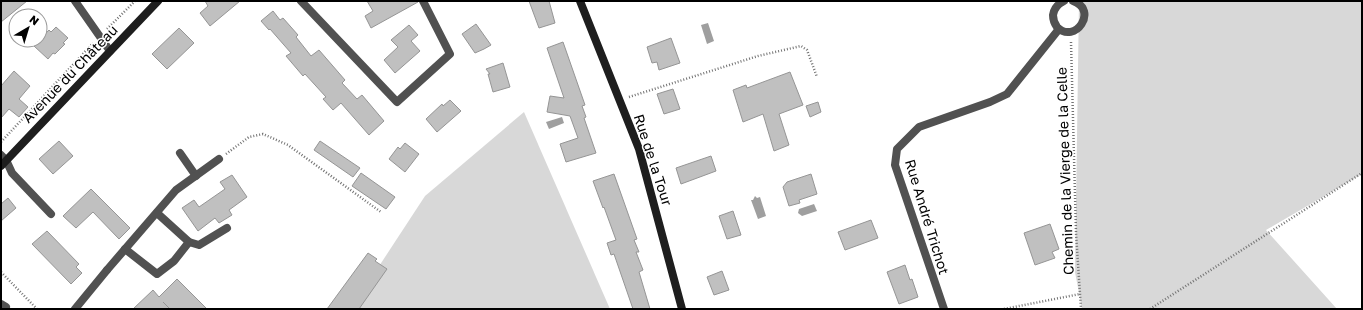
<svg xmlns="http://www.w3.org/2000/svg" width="1363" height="310" font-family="'Golos Text',sans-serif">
<rect width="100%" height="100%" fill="#fff"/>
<g fill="#d8d8d8">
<path d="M1079,1H1362V174L1266,230L1337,309H1082L1075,272Z"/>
<path d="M524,112L610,309H351L425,196Z"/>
</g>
<g fill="#9f9f9f">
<path d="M708,23L714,41L707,44L701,25Z"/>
<path d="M562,117L564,123L549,129L546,122Z"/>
<path d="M755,196L757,198L760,197L766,216L758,219L751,200H753Z"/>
<path d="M814,204L817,211L802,216L798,213L799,209Z"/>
</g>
<g fill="#c0c0c0" stroke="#959595">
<path d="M1,1H27L1,22Z"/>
<path d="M205,1H240L210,26L200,13L208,6Z"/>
<path d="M367,1H418V2L371,28L365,16L373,11Z"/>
<path d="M529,1H549L555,23L539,28Z"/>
<path d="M273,11L280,20L283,18L298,35L296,37L311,56L319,50L345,80L342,83L357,99L362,95L384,121L369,135L341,103L333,110L323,99L326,97L305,74L303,76L286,56L291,53L270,29L269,30L261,21Z"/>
<path d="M476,24L491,45L484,49L475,53L462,34Z"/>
<path d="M409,25L418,35L411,41L420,51L395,73L384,60L398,47L391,40Z"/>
<path d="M56,27L68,38L63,43L65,44L55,54L53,53L48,59L34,46L49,30L51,32Z"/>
<path d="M179,28L194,43L167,69L152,54Z"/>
<path d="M671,38L680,63L659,70L657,62L652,63L647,47Z"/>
<path d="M563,42L585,105L582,106L586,117L584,118L596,153L566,162L560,144L578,138L570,116L547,112L550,96L564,98L547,48Z"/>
<path d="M503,63L510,87L493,92L488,74H490L486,69Z"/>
<path d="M14,71L30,86L19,99L28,107L19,117L9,109L1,118V86Z"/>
<path d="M790,72L803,105L779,114L789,145L774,151L763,114L743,122L733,90L746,85L747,88Z"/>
<path d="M673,89L680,109L664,114L657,94Z"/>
<path d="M450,100L461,111L437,132L426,119L442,104L443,106Z"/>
<path d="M818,102L821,112L810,117L806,106Z"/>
<path d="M59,141L73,156L53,174L39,159Z"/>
<path d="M320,141L360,168L353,177L314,150Z"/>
<path d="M405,143L419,154L405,172L389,159L398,147L400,149Z"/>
<path d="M711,156L716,171L681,184L676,168Z"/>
<path d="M361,173L395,197L386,209L352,186Z"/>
<path d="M614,174L637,239L634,240L639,252H636L643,270L639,272L650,309H633L614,254L611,255L607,243L616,240L604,207L603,208L593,181Z"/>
<path d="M811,174L817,194L799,200L800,203L789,206L783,187L787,182Z"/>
<path d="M232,175L247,197L229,210L232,215L219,223L215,218L198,231L182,208L194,200L199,207L225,189L220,182Z"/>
<path d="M91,189L130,228L119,239L93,212L76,228L63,216Z"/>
<path d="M8,198L16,208L1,221V204Z"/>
<path d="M733,211L741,235L727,239L719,216Z"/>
<path d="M871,220L878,238L845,250L838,232Z"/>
<path d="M1050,224L1059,249L1052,252L1055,258L1035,265L1024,233Z"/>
<path d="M47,231L79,264L76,267L82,273L71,284L32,244Z"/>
<path d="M368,253L377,259L375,261L387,269L359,309H327Z"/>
<path d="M905,265L910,280L912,279L918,297L899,304L887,272Z"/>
<path d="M722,271L729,290L714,295L707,277Z"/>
<path d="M177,279L207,309H170L163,302L170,309H133L153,290L159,297Z"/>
</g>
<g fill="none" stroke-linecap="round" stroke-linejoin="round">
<g stroke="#737373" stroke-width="2.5" stroke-dasharray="1 2" stroke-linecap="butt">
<path d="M107,29L135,1"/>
<path d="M1071,42L1076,233L1081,309"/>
<path d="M629,97L758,56L801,46L807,50L817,77"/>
<path d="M1,142L93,43"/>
<path d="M226,154L249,137L263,134L288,145L381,212"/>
<path d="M1,272L37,309"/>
<path d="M1004,309L1080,294"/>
<path d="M1150,309L1362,173"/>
</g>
<g stroke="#515151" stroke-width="8">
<path d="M180,153L196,176"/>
<path d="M6,160L12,173L51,214"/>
<path d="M157,213L189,242L199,245L227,228"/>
<path d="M125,249L157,274L174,261L189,242"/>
<path d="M107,270L176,190L219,159"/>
<path d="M1,304L6,307"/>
</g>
<g stroke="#515151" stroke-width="8">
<path d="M75,1L110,51"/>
<path d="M301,1L397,102L450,54L423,1"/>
<path d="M1064,1C1058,4 1054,8 1053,15C1053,19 1054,23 1057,27C1075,45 1099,10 1073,1"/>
<path d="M1,155L6,160"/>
<path d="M75,309L107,270"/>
<path d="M944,309L895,165L897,149L919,127L990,102L1007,94L1059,29"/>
</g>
<g stroke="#1e1e1e" stroke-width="8">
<path d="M580,1L639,149L682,309"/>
<path d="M1,166L158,1"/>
</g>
</g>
<g text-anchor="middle" stroke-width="3" stroke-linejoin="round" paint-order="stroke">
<g font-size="14" fill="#000" stroke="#fff">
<text transform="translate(70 74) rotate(-46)" y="5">Avenue du Château</text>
<text transform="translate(653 160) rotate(72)" y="5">Rue de la Tour</text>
<text transform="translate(1065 171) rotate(-92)" y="5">Chemin de la Vierge de la Celle</text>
<text transform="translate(927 217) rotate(73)" y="5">Rue André Trichot</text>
</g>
</g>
<rect width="1363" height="310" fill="none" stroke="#000000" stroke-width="4"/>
<g transform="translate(28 28) rotate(38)"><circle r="19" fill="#ffffff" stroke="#999999"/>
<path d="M0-3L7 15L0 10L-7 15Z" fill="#000000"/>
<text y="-6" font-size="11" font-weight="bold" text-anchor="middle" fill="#000000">N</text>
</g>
</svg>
